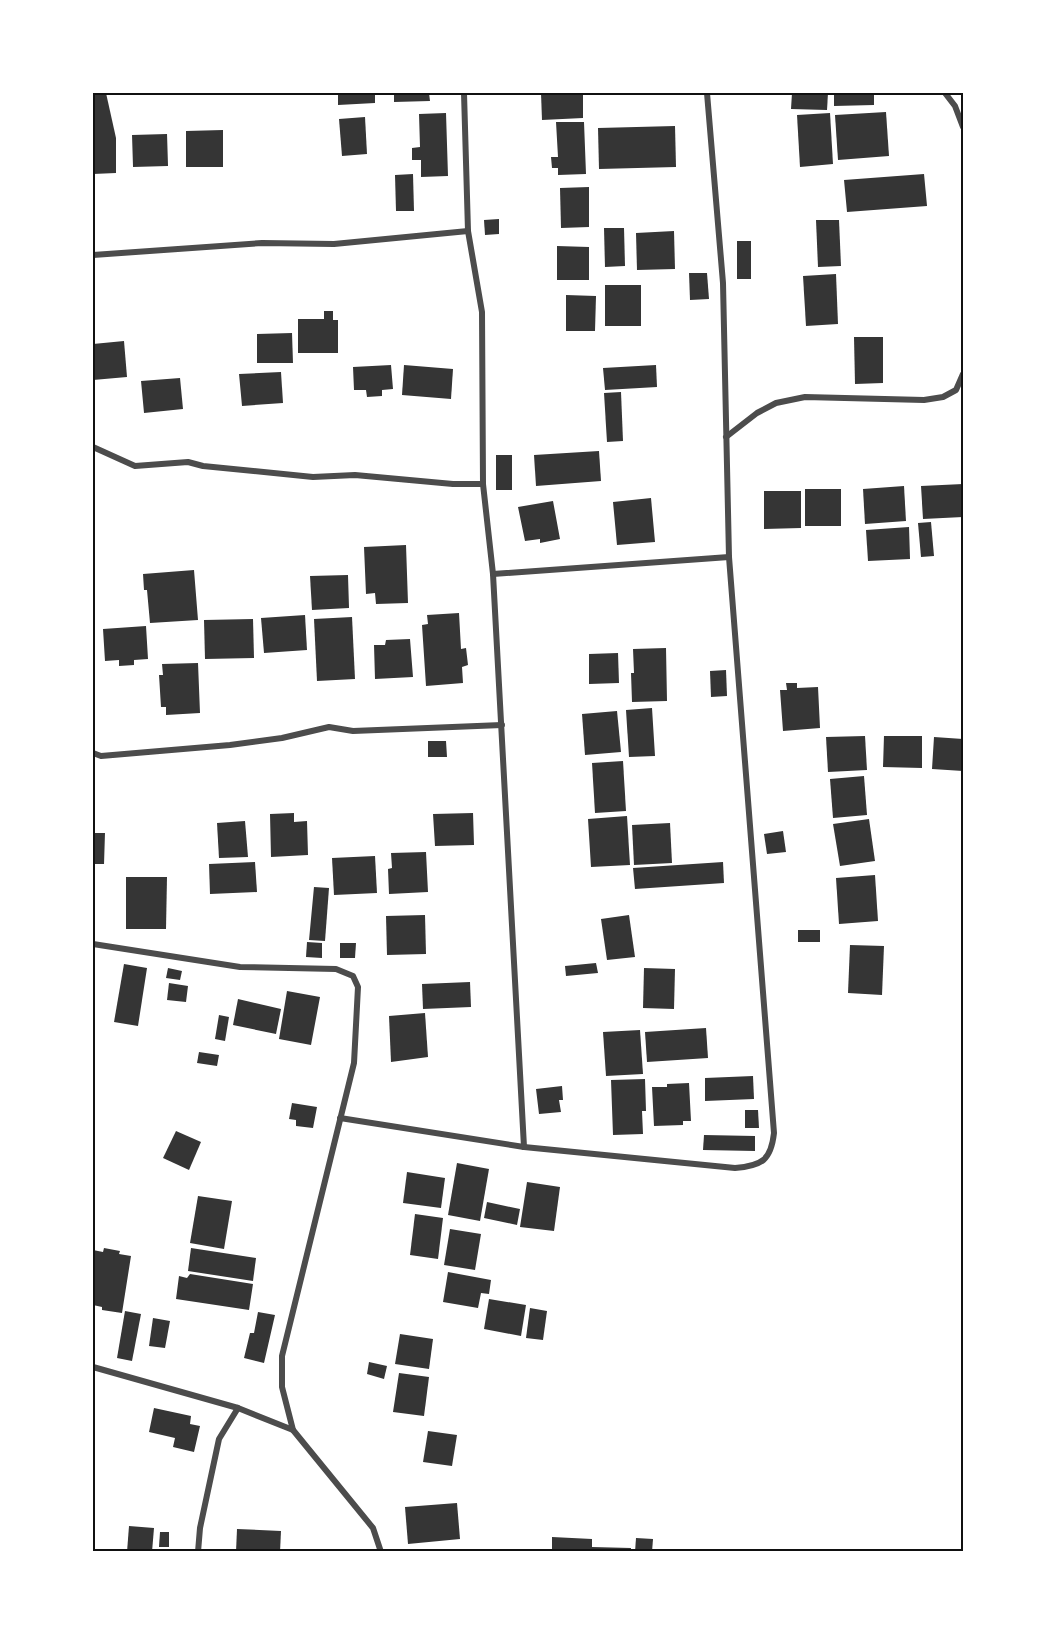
<svg xmlns="http://www.w3.org/2000/svg" width="1056" height="1645" font-family="'Golos Text',sans-serif">
<rect width="100%" height="100%" fill="#fff"/>
<g fill="#353535">
<path d="M93,93H106L116,138V173L93,174Z"/>
<path d="M338,93H375V103L338,105Z"/>
<path d="M394,93H429L430,101L394,102Z"/>
<path d="M541,93H583V118L542,120Z"/>
<path d="M792,93H828L827,110L791,109Z"/>
<path d="M834,93H874V105L834,106Z"/>
<path d="M886,112L889,156L838,160L835,115Z"/>
<path d="M446,113L448,176L421,177V160H412V148L420,147L419,114Z"/>
<path d="M830,113L833,164L800,167L797,115Z"/>
<path d="M365,117L367,154L342,156L339,119Z"/>
<path d="M556,122H584L586,174L558,175V168H552L551,157H558Z"/>
<path d="M675,126L676,167L599,169L598,128Z"/>
<path d="M223,130V167H186V131Z"/>
<path d="M167,134L168,166L133,167L132,135Z"/>
<path d="M413,174L414,211H396L395,175Z"/>
<path d="M924,174L927,206L847,212L844,180Z"/>
<path d="M589,187V227L561,228L560,188Z"/>
<path d="M499,219V234L485,235L484,220Z"/>
<path d="M816,220H839L841,266L818,267Z"/>
<path d="M604,228H624L625,266L605,267Z"/>
<path d="M674,231L675,269L637,270L636,233Z"/>
<rect x="737" y="241" width="14" height="38"/>
<path d="M557,246L589,247V280H557Z"/>
<path d="M689,273H707L709,299L690,300Z"/>
<path d="M836,274L838,324L806,326L803,276Z"/>
<rect x="605" y="285" width="36" height="41"/>
<path d="M566,295L596,296L595,331H566Z"/>
<path d="M324,311H333V320H338V353H298V319H324Z"/>
<path d="M292,333L293,363H257V334Z"/>
<path d="M854,337H883V383L855,384Z"/>
<path d="M124,341L127,377L93,380V344Z"/>
<path d="M391,365L393,389L382,390V396L367,397L366,390H354L353,367Z"/>
<path d="M404,365L453,369L451,399L402,395Z"/>
<path d="M656,365L657,387L605,390L603,368Z"/>
<path d="M281,372L283,403L242,406L239,374Z"/>
<path d="M180,378L183,409L144,413L141,381Z"/>
<path d="M621,392L623,441L607,442L604,393Z"/>
<path d="M599,451L601,481L536,486L534,455Z"/>
<rect x="496" y="455" width="16" height="35"/>
<path d="M963,484V517L923,519L921,486Z"/>
<path d="M904,486L906,521L865,524L863,489Z"/>
<rect x="805" y="489" width="36" height="37"/>
<path d="M764,491H801V528L764,529Z"/>
<path d="M651,498L655,542L617,545L613,502Z"/>
<path d="M553,501L560,539L540,543V539L525,541L518,507Z"/>
<path d="M931,522L934,556L921,557L918,523Z"/>
<path d="M909,527L910,559L868,561L866,530Z"/>
<path d="M406,545L408,603L376,604L375,593L366,594L364,547Z"/>
<path d="M194,570L198,620L150,623L147,590H144L143,574Z"/>
<path d="M348,575L349,608L312,610L310,576Z"/>
<path d="M459,613L461,649L466,648L468,665L462,667L463,683L426,686L422,625L428,624L427,615Z"/>
<path d="M305,615L307,650L264,653L261,618Z"/>
<path d="M352,617L355,679L317,681L314,619Z"/>
<path d="M253,619L254,658L205,659L204,620Z"/>
<path d="M146,626L148,659L134,660V665L119,666V660L105,661L103,629Z"/>
<path d="M410,639L413,677L375,679L374,645H385L386,640Z"/>
<path d="M666,648L667,701L632,702L631,673H634L633,649Z"/>
<path d="M618,653L619,683L589,684V654Z"/>
<path d="M198,663L200,713L166,715V707H161L159,675H163L162,664Z"/>
<path d="M726,670L727,696L711,697L710,671Z"/>
<path d="M786,683H797V688L818,687L820,728L783,731L780,690H787Z"/>
<path d="M652,708L655,756L629,757L626,710Z"/>
<path d="M617,711L621,752L585,755L582,714Z"/>
<path d="M865,736L867,770L828,772L826,737Z"/>
<path d="M884,736H922V768L883,767Z"/>
<path d="M934,737L963,739V771L932,769Z"/>
<path d="M428,741H446L447,757H428Z"/>
<path d="M623,761L626,811L595,813L592,763Z"/>
<path d="M864,776L867,815L833,818L830,779Z"/>
<path d="M294,813V822L307,821L308,855L271,857L270,814Z"/>
<path d="M473,813L474,845L435,846L433,814Z"/>
<path d="M627,816L630,865L591,867L588,819Z"/>
<path d="M869,819L875,861L840,866L833,824Z"/>
<path d="M245,821L248,857L219,858L217,823Z"/>
<path d="M670,823L672,863L634,865L632,825Z"/>
<path d="M783,831L786,852L767,854L764,834Z"/>
<path d="M93,833H105L104,864H93Z"/>
<path d="M426,852L428,892L389,894L388,869L392,868L391,853Z"/>
<path d="M375,856L377,893L334,895L332,858Z"/>
<path d="M255,862L257,892L210,894L209,864Z"/>
<path d="M723,862L724,883L635,889L633,868Z"/>
<path d="M875,875L878,921L839,924L836,878Z"/>
<path d="M126,877H167L166,929H126Z"/>
<path d="M314,887L329,888L325,941L309,940Z"/>
<path d="M425,915L426,954L387,955L386,916Z"/>
<path d="M629,915L635,957L607,960L601,919Z"/>
<rect x="798" y="930" width="22" height="12"/>
<path d="M307,942L322,943V958L306,957Z"/>
<path d="M340,943H356L355,958H340Z"/>
<path d="M850,945L884,946L882,995L848,993Z"/>
<path d="M596,963L598,973L566,976L565,966Z"/>
<path d="M124,964L147,968L138,1026L114,1022Z"/>
<path d="M168,968L182,971L180,980L166,978Z"/>
<path d="M644,968L675,969L674,1009L643,1008Z"/>
<path d="M470,982L471,1007L423,1009L422,984Z"/>
<path d="M169,983L188,986L186,1002L167,1000Z"/>
<path d="M287,991L320,997L311,1045L279,1039Z"/>
<path d="M238,999L281,1009L276,1034L233,1025Z"/>
<path d="M425,1013L428,1057L391,1062L389,1016Z"/>
<path d="M219,1015L229,1017L225,1041L215,1039Z"/>
<path d="M706,1028L708,1058L647,1062L645,1032Z"/>
<path d="M640,1030L643,1074L606,1076L603,1032Z"/>
<path d="M199,1052L219,1055L217,1066L197,1063Z"/>
<path d="M753,1076L754,1099L705,1101V1078Z"/>
<path d="M645,1079L646,1111H642L643,1134L613,1135L611,1080Z"/>
<path d="M689,1083L691,1121H683V1125L654,1126L652,1087H667V1084Z"/>
<path d="M562,1086L563,1100H559L561,1112L539,1114L536,1089Z"/>
<path d="M292,1103L317,1107L313,1128L296,1126V1120L289,1119Z"/>
<path d="M745,1110H758L759,1128H745Z"/>
<path d="M176,1131L201,1142L189,1170L163,1158Z"/>
<path d="M704,1135L755,1136V1151L703,1150Z"/>
<path d="M457,1163L489,1169L480,1221L448,1215Z"/>
<path d="M407,1172L445,1178L441,1208L403,1203Z"/>
<path d="M527,1182L560,1187L554,1231L520,1227Z"/>
<path d="M198,1196L232,1201L224,1249L190,1243Z"/>
<path d="M487,1202L520,1209L517,1225L484,1218Z"/>
<path d="M415,1214L443,1218L438,1259L410,1255Z"/>
<path d="M450,1229L481,1234L475,1270L444,1265Z"/>
<path d="M104,1248L120,1251L119,1254L131,1256L122,1313L102,1310V1307L93,1305V1250L103,1252Z"/>
<path d="M191,1248L256,1258L253,1281L188,1271Z"/>
<path d="M448,1272L491,1280L489,1294L481,1293L478,1308L443,1302Z"/>
<path d="M190,1274L253,1284L249,1310L176,1299L179,1276L187,1278Z"/>
<path d="M489,1299L526,1305L521,1336L484,1329Z"/>
<path d="M530,1308L547,1311L543,1340L526,1338Z"/>
<path d="M125,1311L141,1314L132,1361L117,1358Z"/>
<path d="M258,1312L275,1315L264,1363L244,1358L250,1333H254Z"/>
<path d="M153,1318L170,1321L165,1348L149,1346Z"/>
<path d="M400,1334L433,1339L429,1369L395,1364Z"/>
<path d="M369,1362L387,1366L384,1379L367,1374Z"/>
<path d="M399,1373L429,1377L424,1416L393,1412Z"/>
<path d="M154,1408L191,1416L190,1424L200,1426L194,1452L173,1447L175,1438L149,1432Z"/>
<path d="M428,1431L457,1435L452,1466L423,1462Z"/>
<path d="M457,1503L460,1539L408,1544L405,1507Z"/>
<path d="M129,1526L154,1528L152,1552H127Z"/>
<path d="M237,1529L281,1531L280,1552H236Z"/>
<path d="M160,1532H169V1547H159Z"/>
<path d="M552,1537L592,1539V1547L631,1548V1552H552Z"/>
<path d="M636,1538L653,1539L652,1552H635Z"/>
</g>
<g fill="none" stroke-linecap="round" stroke-linejoin="round">
<g stroke="#4c4c4c" stroke-width="6">
<path d="M464,93L468,231L482,312L483,484L493,574L524,1147"/>
<path d="M945,93L955,106L963,127"/>
<path d="M93,255L262,243L334,244L468,231"/>
<path d="M726,437L757,413L776,403L805,397L924,400L943,397L956,390L963,374"/>
<path d="M93,447L135,466L188,462L203,466L313,477L355,475L453,484H483"/>
<path d="M493,574L729,557"/>
<path d="M93,753L101,756L230,745L282,738L329,727L353,731L502,725"/>
<path d="M93,944L240,967L336,969L353,976L358,987L354,1063L282,1356V1387L293,1430L373,1528L381,1552"/>
<path d="M340,1118L524,1147L735,1168C762,1166 771,1160 774,1133L729,557L723,283L707,93"/>
<path d="M93,1367L238,1408L293,1430"/>
<path d="M198,1552L200,1528L219,1439L238,1408"/>
</g>
</g>
<rect width="1056" height="1645" fill="none" stroke="#ffffff" stroke-width="189"/>
<rect x="94" y="94" width="868" height="1456" fill="none" stroke="#111" stroke-width="2"/>
</svg>
